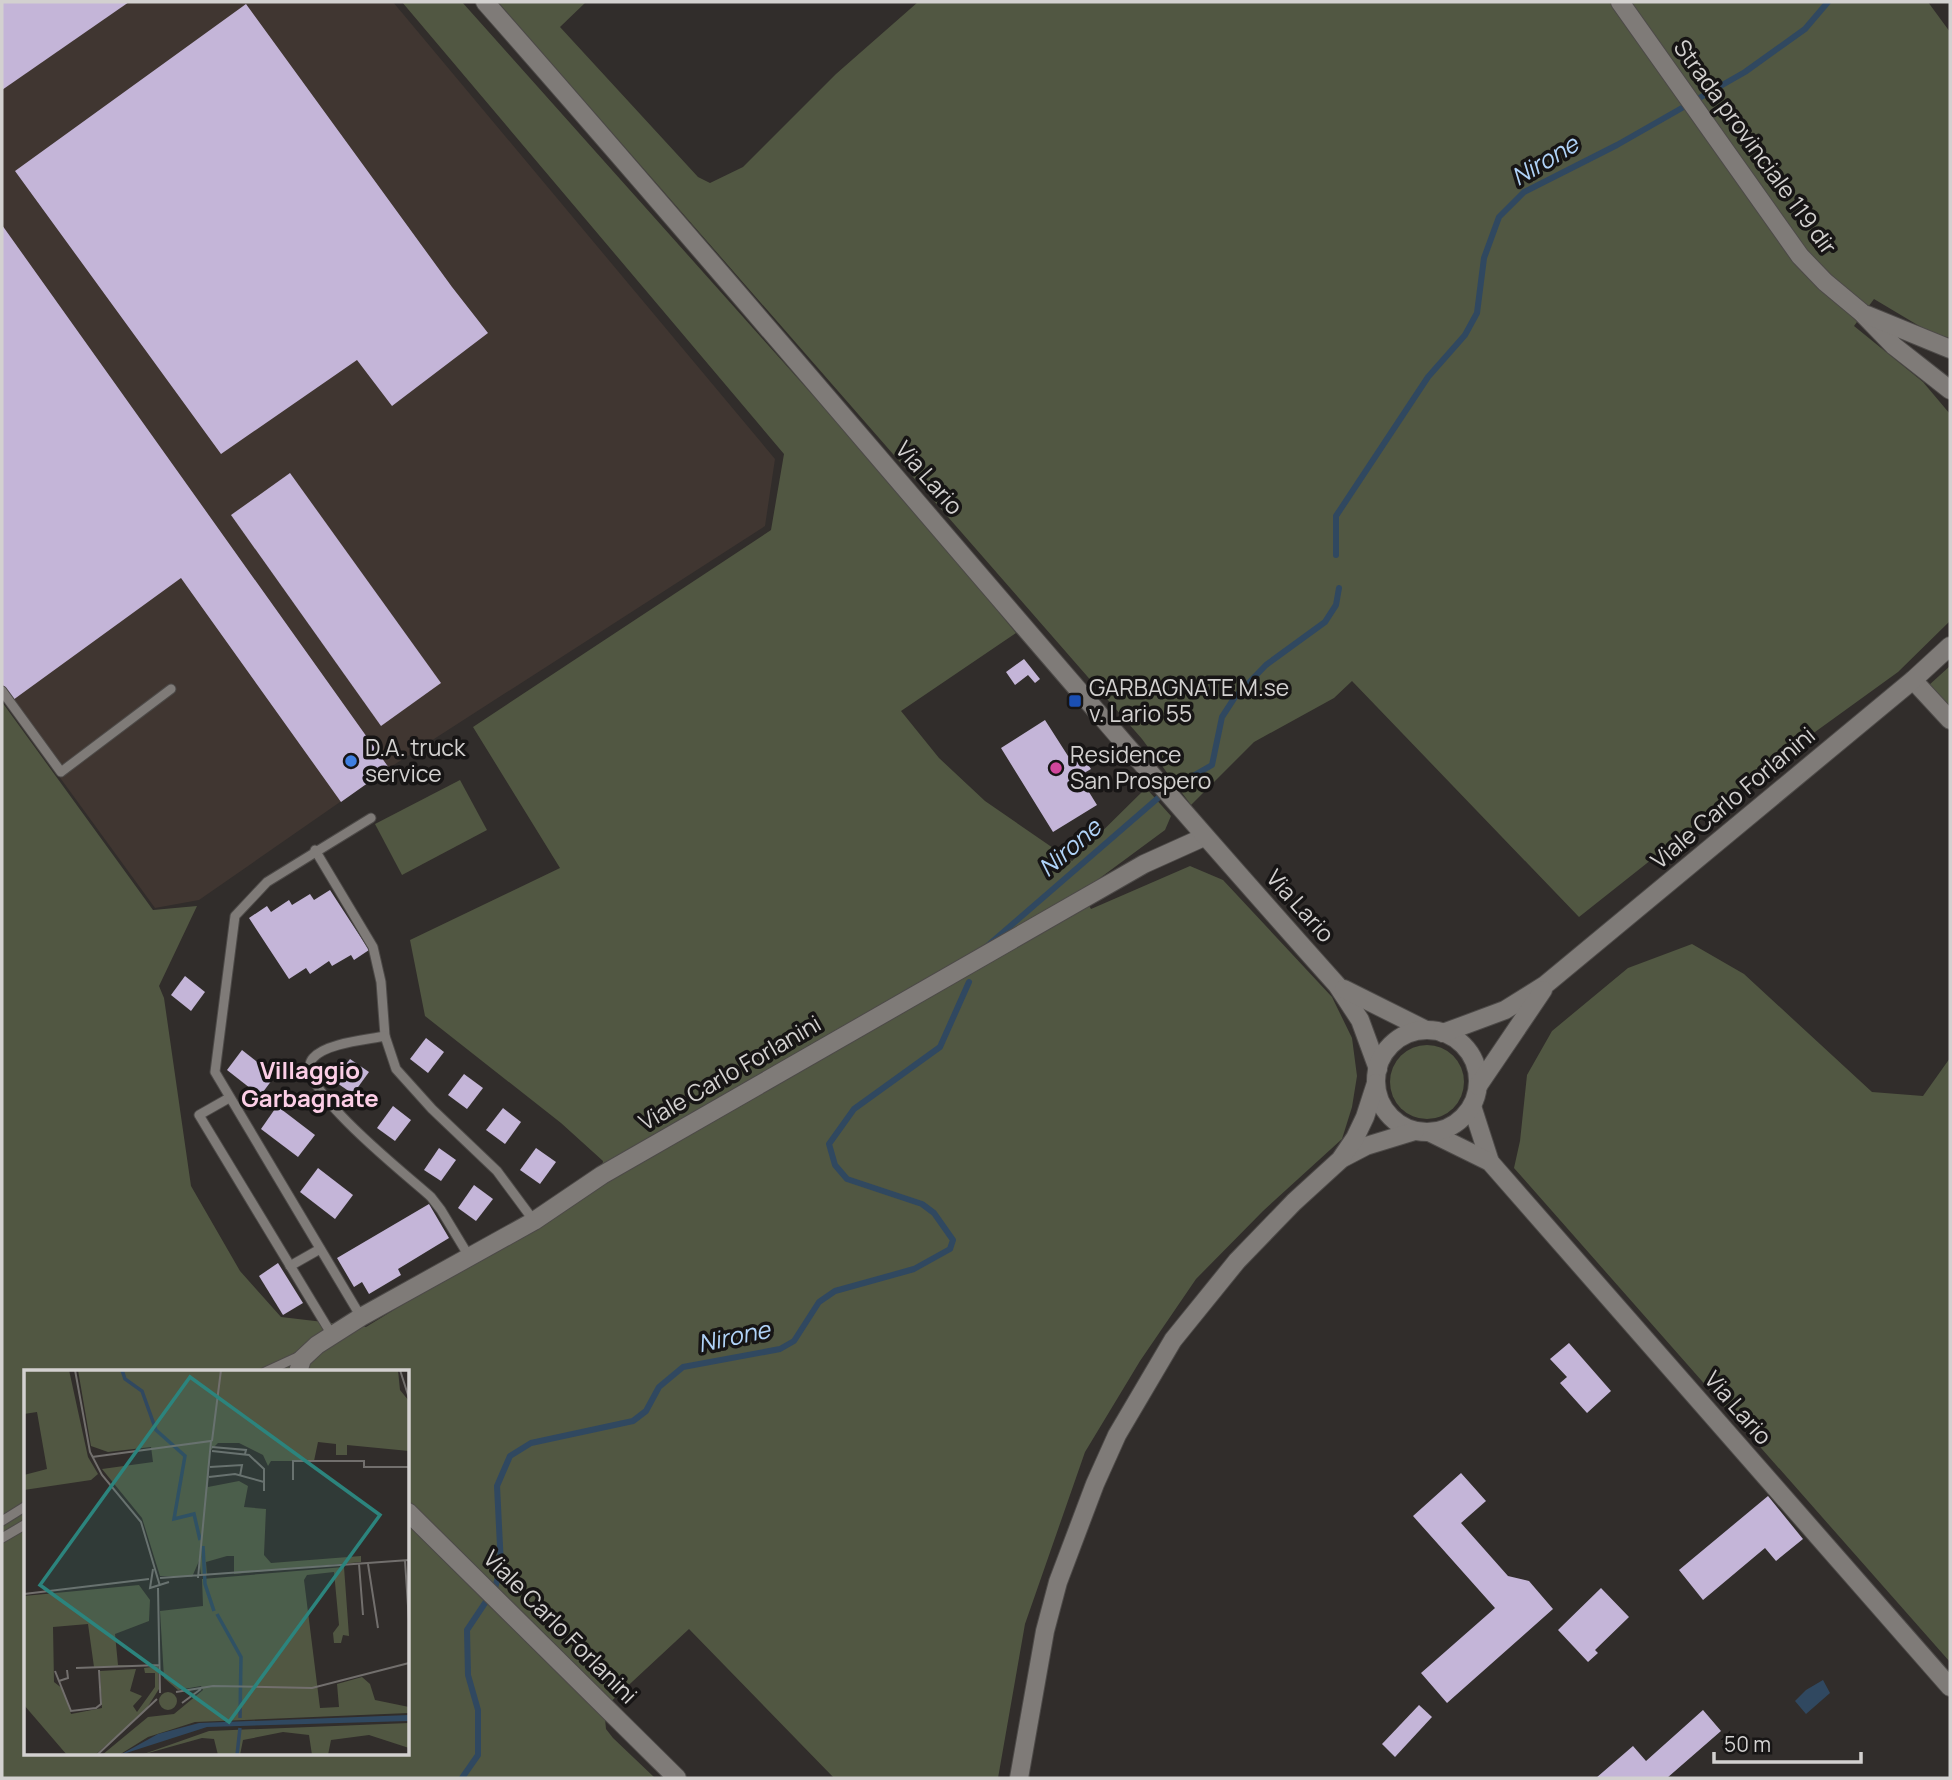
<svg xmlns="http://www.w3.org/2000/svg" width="1952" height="1780" font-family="Manrope,sans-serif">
<rect width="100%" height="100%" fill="#312d2b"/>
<path fill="#403631" d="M2,2H393L775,459L765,526L389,768L199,900L155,908L2,698Z"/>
<g fill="#515742" fill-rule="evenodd">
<path d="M402,2H462L902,495L1016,633L901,711L939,758L985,801L1072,861L1146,788L1171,816L1165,830L1081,892L1091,909L1190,866L1223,880L1332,997L1352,1038L1357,1076L1352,1107L1342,1139L1263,1211L1196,1279L1140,1361L1085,1452L1025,1624L998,1778H834L689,1629L604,1708L606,1729L613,1738L655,1778H2V702L153,910L197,906L159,986L164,998L191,1186L240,1271L281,1317L366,1327L599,1184L603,1161L561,1123L425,1016L410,940L560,868L473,727L771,530L784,454ZM26,1372H408V1754H26Z"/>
<path d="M498,2H586L560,27L698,177L710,183L743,167L836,74L918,2H1928L1950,32V338L1931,333L1874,299L1854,326L1923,382L1950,414V621L1898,672L1786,753L1579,917L1352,681L1334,698L1254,742L1191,805L1142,739Z"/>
<path d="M1950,666V709L1928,686Z"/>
<path d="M460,780L487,830L402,875L375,824Z"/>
<path d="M1692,944L1744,974L1872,1092L1923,1096L1950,1058V1662L1514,1168L1520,1141L1527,1075L1552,1031L1628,968Z"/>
<circle cx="1427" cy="1082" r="37"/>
</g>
<path fill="#304860" d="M1823,1680L1830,1693L1806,1714L1795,1701L1806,1690Z"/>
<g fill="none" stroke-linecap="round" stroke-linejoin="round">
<g stroke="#304860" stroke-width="6">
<path d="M1336,555V516L1428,377L1465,335L1477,313L1484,258L1499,217L1524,192L1617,145L1745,72L1805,29L1828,2"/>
<path d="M985,948L1165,792L1212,765L1222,717L1235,697L1266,665L1325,622L1336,605L1339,588"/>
<path d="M462,1778L478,1755V1710L468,1675L467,1630L495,1588L501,1566L497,1486L510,1456L531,1443L633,1421L646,1411L659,1387L683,1367L780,1349L794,1341L819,1302L835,1291L914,1269L950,1249L953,1240L934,1213L922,1204L847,1179L835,1165L829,1144L854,1109L940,1047L969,982"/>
</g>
</g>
<g fill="#c4b5d8">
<path d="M2,2H129L2,90Z"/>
<path d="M246,4L452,287L488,333L392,406L357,360L221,454L15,171Z"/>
<path d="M2,225L389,768L341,802L181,578L13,700L2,684Z"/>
<path d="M290,473L441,683L381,726L231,515Z"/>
<path d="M1024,659L1040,679L1035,683L1028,675L1015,685L1006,672Z"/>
<path d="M1045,720L1068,756L1078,750L1091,769L1079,776L1097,805L1053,832L1001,748Z"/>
<path d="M330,890L369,950L354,960L351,955L332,966L329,961L310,974L306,968L289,979L249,918L267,906L271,912L289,900L292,905L310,894L314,900Z"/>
<path d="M185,976L205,992L191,1011L171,995Z"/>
<path d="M426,1038L444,1052L428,1073L410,1059Z"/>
<path d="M242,1050L275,1076L260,1096L227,1070Z"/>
<path d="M350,1059L369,1072L353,1094L334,1081Z"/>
<path d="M464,1074L483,1088L467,1109L448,1095Z"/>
<path d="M277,1106L315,1135L298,1157L261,1129Z"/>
<path d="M393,1106L411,1120L395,1141L377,1128Z"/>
<path d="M503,1108L521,1122L505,1144L486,1130Z"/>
<path d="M439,1148L456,1160L441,1181L424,1170Z"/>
<path d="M536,1148L556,1162L540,1184L520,1170Z"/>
<path d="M318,1168L353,1195L335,1219L300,1192Z"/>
<path d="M474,1185L493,1199L476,1221L458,1208Z"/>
<path d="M429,1204L449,1238L398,1269L401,1275L369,1294L362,1282L354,1287L337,1258Z"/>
<path d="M278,1263L303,1303L283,1315L259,1276Z"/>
<path d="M1569,1343L1611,1391L1587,1413L1560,1383L1567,1377L1550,1359Z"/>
<path d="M1461,1473L1486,1501L1461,1523L1508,1576L1529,1581L1553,1609L1447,1703L1421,1673L1495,1608L1413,1516Z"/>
<path d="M1768,1496L1803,1539L1776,1561L1765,1548L1703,1600L1679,1570Z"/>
<path d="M1601,1588L1629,1617L1595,1650L1598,1653L1588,1662L1558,1630Z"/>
<path d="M1419,1705L1432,1717L1395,1757L1382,1744Z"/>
<path d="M1703,1710L1721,1731L1667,1778H1596L1633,1746L1646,1761Z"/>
</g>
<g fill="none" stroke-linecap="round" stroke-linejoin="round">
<defs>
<g id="lane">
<path d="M2,691L61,772L171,689"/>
<path d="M315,850L373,947L381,982L385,1036L396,1069L432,1109L497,1171L534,1221"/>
<path d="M385,1036C366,1040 326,1043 313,1058C289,1084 412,1179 431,1197L441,1210L470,1258"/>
<path d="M229,1098L199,1115L332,1335"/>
<path d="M290,1266L320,1249"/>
<path d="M361,1317L215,1072L235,916L267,882L371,818"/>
<path d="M265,1372L302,1355"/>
<path d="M2,1521L26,1506"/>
<path d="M2,1538L26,1524"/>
</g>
<g id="street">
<path d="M1913,680L1950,720"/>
<path d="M1472,1106L1490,1162"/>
<path d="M1431,1133L1490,1162L1950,1687"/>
<path d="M298,1372L302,1359L317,1345L361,1317L534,1221L602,1175L1144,864L1204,837"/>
<path d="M408,1512L677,1778"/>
</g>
<g id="secondary">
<path d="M485,2C772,327 1048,662 1337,985L1360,1020L1378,1069"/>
<path d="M1620,2L1800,256L1825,282L1861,312L1894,346L1950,390"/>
<path d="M1867,315L1950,349"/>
<path d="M1344,989L1426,1030"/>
<circle cx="1427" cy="1081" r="51"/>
<path d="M1443,1033L1505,1010L1545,985L1913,680L1950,646"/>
<path d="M1478,1086L1543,990"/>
<path d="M1343,1158L1366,1146L1415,1131"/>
<path d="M1019,1778L1045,1631L1058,1582L1095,1484L1117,1435L1173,1340L1237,1261L1294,1202L1340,1160L1355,1138L1365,1117L1376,1083"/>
</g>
</defs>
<use href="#lane" stroke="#4d4a48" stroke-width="11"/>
<use href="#street" stroke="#4d4a48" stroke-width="20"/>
<use href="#secondary" stroke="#4d4a48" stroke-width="20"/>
<use href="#lane" stroke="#7f7b78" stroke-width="9"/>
<use href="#street" stroke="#7f7b78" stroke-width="18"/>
<use href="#secondary" stroke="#7f7b78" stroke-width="18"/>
</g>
<rect fill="#1a4fb4" stroke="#171515" stroke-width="2.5" x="1068" y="694" width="14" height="14" rx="3.5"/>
<circle fill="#3f7fe0" stroke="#171515" stroke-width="2.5" cx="351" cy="761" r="7"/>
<circle fill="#d1479c" stroke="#171515" stroke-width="2.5" cx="1056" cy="768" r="7"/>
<g text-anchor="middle" stroke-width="7" stroke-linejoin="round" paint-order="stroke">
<g font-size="23" fill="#d3d1d0" stroke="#171515">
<text transform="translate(1755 147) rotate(54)" y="8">Strada provinciale 119 dir</text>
<text transform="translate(929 478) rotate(49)" y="8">Via Lario</text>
<text transform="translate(1733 798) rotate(-40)" y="8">Viale Carlo Forlanini</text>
<text transform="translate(1300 906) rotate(48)" y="8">Via Lario</text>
<text transform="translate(730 1073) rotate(-30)" y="8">Viale Carlo Forlanini</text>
<text transform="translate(1738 1408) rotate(49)" y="8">Via Lario</text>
<text transform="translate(560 1627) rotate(45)" y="8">Viale Carlo Forlanini</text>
</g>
<g font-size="23" fill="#d3d1d0" stroke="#171515" text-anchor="start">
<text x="1089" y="696">GARBAGNATE M.se<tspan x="1089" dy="26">v. Lario 55</tspan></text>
<text x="365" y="756">D.A. truck<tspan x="365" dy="26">service</tspan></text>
<text x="1070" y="763">Residence<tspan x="1070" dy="26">San Prospero</tspan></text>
</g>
<g font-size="24" font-style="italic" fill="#b0d3f8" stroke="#171515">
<text transform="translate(1545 161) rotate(-31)" y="8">Nirone</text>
<text transform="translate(1070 848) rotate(-41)" y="8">Nirone</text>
<text transform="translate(734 1337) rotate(-12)" y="8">Nirone</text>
</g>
<g font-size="24" font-weight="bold" fill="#fccee6" stroke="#171515">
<text x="310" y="1079">Villaggio<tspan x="310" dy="28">Garbagnate</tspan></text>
</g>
</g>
<g transform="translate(24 1370)">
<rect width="385" height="385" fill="#312d2b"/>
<path d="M0,0H45L64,87L74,104L67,110L0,120V105L23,99L13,42L0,44ZM54,0H374L376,20L385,31V81L323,75V85H312V74L294,72L290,91H247L244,96L239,85L215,73H194L186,81L184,117L215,111L224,116L220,137L242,139L240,185L247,193L337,186V192L210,204V186H203L182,192L183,205L177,204L175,191L168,207L136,206L118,148L78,99L129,92L127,77L84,82L67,76ZM320,197L325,266L319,265L317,273H310L309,263L315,255L310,202L283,205L280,210L296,338L315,337L313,314L338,307L346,314L351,330L385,337V343L171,352L124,367L95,385H78L124,347L150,344L179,320L177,316L154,320L140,308L136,241L179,236L178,209ZM115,215L126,230L125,251L91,264L94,295L119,296L70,297L64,254L29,257L30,312L39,319L47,344L78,338L76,301L112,299L106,321L118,326L109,336L113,342L131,317V303H121L120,298L134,296L135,319L121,341L71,385H43L0,335V226ZM135 331a9 9 0 1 1 18 0a9 9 0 1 1-18 0ZM385,353V378L345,365L307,370L304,385H288L285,365L259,362L219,370L216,385H194L190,369L178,368L117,385L185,361Z" fill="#515742"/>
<path d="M385,345V351L183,357L96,385L134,364L175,353Z" fill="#304860"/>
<path fill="none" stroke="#304860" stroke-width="3.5" d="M98,0L101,9L118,21L132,60L161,86L150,149L170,144L176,170M179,176L181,214L190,241M193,244L217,287L216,348M213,385L216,358"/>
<path fill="none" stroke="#726f6d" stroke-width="2" d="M51,0L66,82L78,105L117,152L136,216M376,0L385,28M188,71L197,0M188,77L222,80L221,84M188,81L225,85L240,99V121M68,87L187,71L174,208M186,97L218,95L216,106M185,107L211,104L240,112M269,110V91H340V97H385M381,191L385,251M335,194L339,245M344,194L354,258M129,199L126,218L145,212M136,208L385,190M134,218L136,323M0,224L125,209M52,298L136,295M31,301L35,311L44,308L43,300M35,311L47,341L72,338L77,334L75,300M152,322L189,316L288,318L385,293M158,333L177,319M73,385L133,329"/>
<path fill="#2c847d" fill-opacity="0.15" stroke="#2c847d" stroke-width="3.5" d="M166,7L356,145L205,352L16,215Z"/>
<rect width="385" height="385" fill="none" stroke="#d3d1d0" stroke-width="3.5"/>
</g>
<rect width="1952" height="1780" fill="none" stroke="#d3d1d0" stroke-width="7"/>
<path d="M1714 1752v10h147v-10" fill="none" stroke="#d3d1d0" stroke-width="3.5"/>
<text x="1724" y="1752" font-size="21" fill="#d3d1d0" stroke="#171515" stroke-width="5" paint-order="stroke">50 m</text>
</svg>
